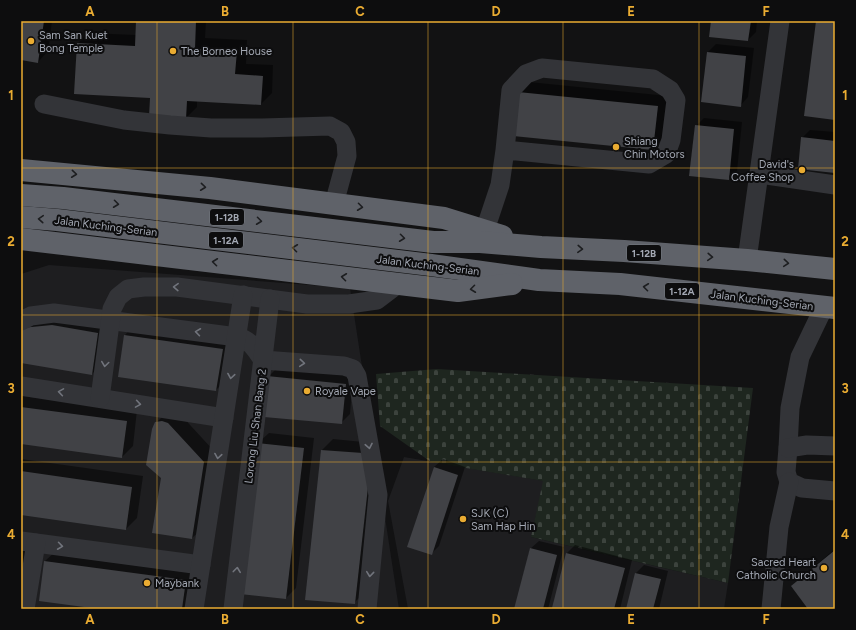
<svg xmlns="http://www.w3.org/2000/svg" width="856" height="630" font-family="Figtree,sans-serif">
<defs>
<pattern id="cemetery-stones" width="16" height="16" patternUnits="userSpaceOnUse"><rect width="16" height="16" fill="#1e261f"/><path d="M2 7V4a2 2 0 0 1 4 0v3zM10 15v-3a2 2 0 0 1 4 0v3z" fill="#3c433d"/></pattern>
</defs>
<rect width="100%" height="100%" fill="#121213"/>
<g fill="#1e1e20">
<path d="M49,265L350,288L399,609H21V274Z"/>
<path d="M404,457L544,481L531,537L728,583L724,609H408L388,501Z"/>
</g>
<path fill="url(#cemetery-stones)" d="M437,369L753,388L728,583L531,537L543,481L431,462L380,426L376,374Z"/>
<g fill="#0007">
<path d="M21,21H52L48,51L38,62L21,59Z"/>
<path d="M137,21H206L205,38L247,40L246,64L273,65L272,93L261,104L197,101V107L186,118L151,97L78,43L88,33L136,35Z"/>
<path d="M712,21H757L756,32L748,40Z"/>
<path d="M716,44L754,48L748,97L740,106L708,52Z"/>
<path d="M529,82L668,96L663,138L653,149L519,93Z"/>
<path d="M704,118L742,122L737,171L728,179L696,126Z"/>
<path d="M810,130L835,132V172L802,138Z"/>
<path d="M28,321L105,325L100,366L92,374L21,362Z"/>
<path d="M135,324L233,339L227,379L216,390L125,335Z"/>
<path d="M276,369L353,376L350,414L341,423L268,377Z"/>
<path d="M21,396L137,410L133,446L122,457L21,443Z"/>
<path d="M167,412L179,413L214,451L203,528L192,538L153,532L162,478L156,423Z"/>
<path d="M269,433L314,438L296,588L286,598L258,443Z"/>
<path d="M333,439L373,443L365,592L354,603L322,450Z"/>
<path d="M21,459L143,476L137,518L126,529L21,513Z"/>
<path d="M443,459L465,467L439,546L431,554L434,467Z"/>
<path d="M539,541L564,547L548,609H515L530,549Z"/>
<path d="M21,544L28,545L21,588Z"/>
<path d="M575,545L632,560L620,609H558L553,608L567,553Z"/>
<path d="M835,549V609H810L792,586L803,576Z"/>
<path d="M56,551L196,569L190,609H107L45,561Z"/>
<path d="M644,565L668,571L659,609H627L636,573Z"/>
</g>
<g fill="#414246">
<path d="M21,21H44L38,63L21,60Z"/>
<path d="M136,21H196L195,49L237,51L235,74L263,76L261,105L187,101L186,119L149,117L150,98L74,94L77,43L135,46Z"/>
<path d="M711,21H751L748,41L709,37Z"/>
<path d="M816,21H835V120L804,116Z"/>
<path d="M707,52L746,56L741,107L701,102Z"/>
<path d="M518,92L658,106L653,150L513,136Z"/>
<path d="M695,125L734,129L729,180L689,176Z"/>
<path d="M801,137L835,141V173L798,169Z"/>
<path d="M52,325L98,333L92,375L21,363V328Z"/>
<path d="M124,335L223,349L216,391L118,377Z"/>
<path d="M267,376L346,384L342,424L264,417Z"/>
<path d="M21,407L127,421L122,458L21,444Z"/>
<path d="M162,421L168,423L204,462L192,539L152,533L161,478L146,465L152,429L155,422Z"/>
<path d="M257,443L304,448L286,599L240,594Z"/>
<path d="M321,450L363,453L369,478L355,604L305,600Z"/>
<path d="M434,467L458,475L432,555L407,547Z"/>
<path d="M21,471L132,487L126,530L21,515Z"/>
<path d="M530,548L557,555L543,609H514Z"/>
<path d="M835,550V609H808L791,586Z"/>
<path d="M566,553L625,568L614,609L552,608Z"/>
<path d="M44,561L186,580L182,609H99L39,601Z"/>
<path d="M635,573L661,579L653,609H626Z"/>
</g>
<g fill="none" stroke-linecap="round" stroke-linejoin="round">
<g stroke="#333438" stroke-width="19">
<path d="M44,104L124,120L170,125L211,128H262L330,126L341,132L346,142L347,156L334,204"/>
<path d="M759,174L835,185"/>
<path d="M485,230L500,185L505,150L649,164L666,154L671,140L676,100L670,90L653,79L542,68L526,74L511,90L505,150"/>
<path d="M747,260L780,21"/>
<path d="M824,307L800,357L790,408L788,448L786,472L789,482L802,488L835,491"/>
<path d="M21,321L31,316L54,313L237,337C251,340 255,349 263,360"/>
<path d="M263,360L344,366L353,369L357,376L378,495L367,609"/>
<path d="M21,386L224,418"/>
<path d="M100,398L112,309L118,297L128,289L144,287H177L307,304H349L377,300L398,284"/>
<path d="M788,448L807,445L835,446"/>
<path d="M21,541L201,565"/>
<path d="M25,609L36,543"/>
<path d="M194,609L243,295"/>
<path d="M233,609L270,299"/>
<path d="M771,609L779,527L789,482"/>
</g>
<g stroke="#5f6269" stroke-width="22">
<path d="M21,170L210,188L444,218L502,236"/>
<path d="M21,195L63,198L433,242H480L541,247L624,251L747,260L835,269"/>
<path d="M21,217L57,220L431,265L539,280L620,284L835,308"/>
<path d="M21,239L458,291L512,284"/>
</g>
</g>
<defs><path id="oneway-chevron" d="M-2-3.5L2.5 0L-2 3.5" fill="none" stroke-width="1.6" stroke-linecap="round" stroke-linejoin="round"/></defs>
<g stroke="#1d1e20">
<use href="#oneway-chevron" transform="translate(74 174) rotate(6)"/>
<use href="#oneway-chevron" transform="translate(203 187) rotate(6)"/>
<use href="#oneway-chevron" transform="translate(116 204) rotate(7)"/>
<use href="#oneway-chevron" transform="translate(360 207) rotate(7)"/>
<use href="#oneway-chevron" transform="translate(41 219) rotate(-176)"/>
<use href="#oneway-chevron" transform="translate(259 221) rotate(7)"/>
<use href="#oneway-chevron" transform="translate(402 238) rotate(7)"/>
<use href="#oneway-chevron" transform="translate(295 248) rotate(-173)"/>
<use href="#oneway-chevron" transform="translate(580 249) rotate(3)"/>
<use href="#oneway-chevron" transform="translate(710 257) rotate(4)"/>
<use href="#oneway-chevron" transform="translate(215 262) rotate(-173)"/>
<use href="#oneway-chevron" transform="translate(786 263) rotate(5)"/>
<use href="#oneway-chevron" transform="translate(344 277) rotate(-173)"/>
<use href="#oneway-chevron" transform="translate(646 287) rotate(-173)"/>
<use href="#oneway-chevron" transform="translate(473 289) rotate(173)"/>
</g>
<g stroke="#71747c">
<use href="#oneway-chevron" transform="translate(176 287) rotate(-178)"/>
<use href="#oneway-chevron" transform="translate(198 332) rotate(-172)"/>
<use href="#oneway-chevron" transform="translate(302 363) rotate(5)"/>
<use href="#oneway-chevron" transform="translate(105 364) rotate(98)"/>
<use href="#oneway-chevron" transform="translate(231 376) rotate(99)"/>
<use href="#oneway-chevron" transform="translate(61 392) rotate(-171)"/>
<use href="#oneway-chevron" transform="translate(138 404) rotate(9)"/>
<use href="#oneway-chevron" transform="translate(369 446) rotate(79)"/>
<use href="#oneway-chevron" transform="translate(218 456) rotate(99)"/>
<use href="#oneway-chevron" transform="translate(60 546) rotate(8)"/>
<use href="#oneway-chevron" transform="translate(237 570) rotate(-83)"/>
<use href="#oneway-chevron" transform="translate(370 574) rotate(96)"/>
</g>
<path fill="none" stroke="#eaac32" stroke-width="1" stroke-opacity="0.55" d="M157,21V609M293,21V609M428,21V609M563,21V609M699,21V609M21,168H835M21,315H835M21,462H835"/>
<g fill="#eaac32" stroke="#0d0d0e" stroke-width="1.5">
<circle cx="31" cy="41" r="4"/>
<circle cx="173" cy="51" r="4"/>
<circle cx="616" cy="147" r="4"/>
<circle cx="802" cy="170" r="4"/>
<circle cx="307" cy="391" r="4"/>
<circle cx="463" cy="519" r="4"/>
<circle cx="824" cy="568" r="4"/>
<circle cx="147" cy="583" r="4"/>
</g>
<g text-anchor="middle" stroke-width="4" stroke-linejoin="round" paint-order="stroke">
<g fill="#0d0d0e" stroke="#767a82" stroke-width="1">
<rect x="210" y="209" width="34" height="16" rx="3"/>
<rect x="209" y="232" width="34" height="16" rx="3"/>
<rect x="627" y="245" width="34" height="16" rx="3"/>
<rect x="665" y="283" width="34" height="16" rx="3"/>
</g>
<g font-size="10" font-weight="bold" fill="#a3a8b3">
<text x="227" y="221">1-12B</text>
<text x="226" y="244">1-12A</text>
<text x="644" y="257">1-12B</text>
<text x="682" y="295">1-12A</text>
</g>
<g font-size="11" fill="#a3a8b3" stroke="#0d0d0e" text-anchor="start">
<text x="39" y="39">Sam San Kuet<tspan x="39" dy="13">Bong Temple</tspan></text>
<text x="181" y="55">The Borneo House</text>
<text x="624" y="145">Shiang<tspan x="624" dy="13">Chin Motors</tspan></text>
<text x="794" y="168" text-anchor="end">David's<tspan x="794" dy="13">Coffee Shop</tspan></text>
<text x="315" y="395">Royale Vape</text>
<text x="471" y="517">SJK (C)<tspan x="471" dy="13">Sam Hap Hin</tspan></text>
<text x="816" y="566" text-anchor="end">Sacred Heart<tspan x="816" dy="13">Catholic Church</tspan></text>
<text x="155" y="587">Maybank</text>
</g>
<g font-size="11" fill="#a3a8b3" stroke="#0d0d0e">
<text transform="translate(106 226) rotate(7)" y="4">Jalan Kuching-Serian</text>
<text transform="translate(428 265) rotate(7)" y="4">Jalan Kuching-Serian</text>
<text transform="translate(762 300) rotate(7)" y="4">Jalan Kuching-Serian</text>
<text transform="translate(255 426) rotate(-83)" y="4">Lorong Liu Shan Bang 2</text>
</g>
</g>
<rect width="856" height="630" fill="none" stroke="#0d0d0e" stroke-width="44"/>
<rect x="22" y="22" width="812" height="586" fill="none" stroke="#eaac32" stroke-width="1.5"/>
<g font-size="13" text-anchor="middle" font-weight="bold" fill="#eaac32">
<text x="90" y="16">A</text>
<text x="225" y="16">B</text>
<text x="360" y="16">C</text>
<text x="496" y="16">D</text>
<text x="631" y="16">E</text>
<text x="766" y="16">F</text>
<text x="11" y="100">1</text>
<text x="845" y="100">1</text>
<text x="11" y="246">2</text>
<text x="845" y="246">2</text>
<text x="11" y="393">3</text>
<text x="845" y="393">3</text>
<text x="11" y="539">4</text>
<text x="845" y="539">4</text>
<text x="90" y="624">A</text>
<text x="225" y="624">B</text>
<text x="360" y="624">C</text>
<text x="496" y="624">D</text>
<text x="631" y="624">E</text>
<text x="766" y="624">F</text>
</g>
</svg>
